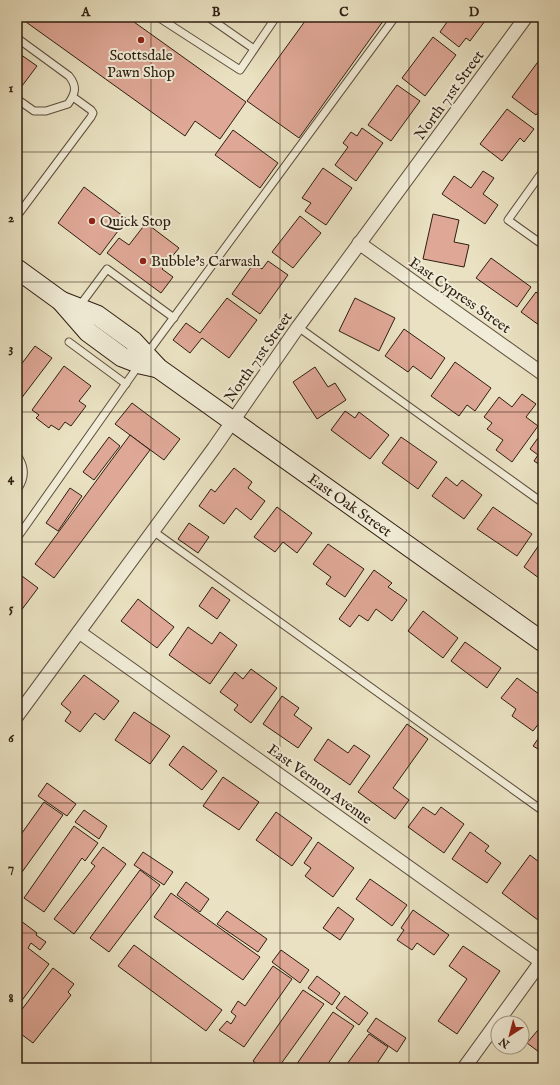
<svg xmlns="http://www.w3.org/2000/svg" width="560" height="1085" font-family="'IM FELL English',serif">
<rect width="100%" height="100%" fill="#e9e1c1"/>
<filter id="stains"><feTurbulence type="fractalNoise" baseFrequency=".005" numOctaves="4"/><feColorMatrix values="0 0 0 0 .2 0 0 0 0 .09 0 0 0 0 .02 0 0 0 .5 -.17"/></filter>
<radialGradient id="worn" r=".72"><stop offset=".6" stop-color="#630" stop-opacity="0"/><stop offset="1" stop-color="#630" stop-opacity=".3"/></radialGradient>
<g fill="#dea796" stroke="#2f1e11">
<path d="M19,17H127L246,102L220,139L195,121L185,136Z"/>
<path d="M308,17H386L299,138L247,101Z"/>
<path d="M441,17H488L470,41L466,38L459,47L440,32L447,22Z"/>
<path d="M433,37L456,55L425,96L402,78Z"/>
<path d="M17,52L37,66L19,90L17,89Z"/>
<path d="M543,55V112L540,110L536,115L512,97Z"/>
<path d="M397,85L420,101L391,141L368,125Z"/>
<path d="M507,109L534,129L524,142L520,138L502,161L480,144Z"/>
<path d="M362,128L383,143L356,181L335,165L348,147L343,143L351,132L357,136Z"/>
<path d="M233,130L278,163L260,188L215,155Z"/>
<path d="M323,168L352,188L326,225L305,211L311,203L302,198Z"/>
<path d="M483,171L494,178L483,194L498,205L485,224L442,194L454,176L471,188Z"/>
<path d="M84,187L127,219L100,255L58,223Z"/>
<path d="M433,214L459,220L454,242L469,245L464,267L423,259Z"/>
<path d="M300,216L321,233L293,268L272,252Z"/>
<path d="M146,223L179,248L162,269L173,277L161,293L107,253L119,238L129,245Z"/>
<path d="M491,258L531,287L517,307L476,278Z"/>
<path d="M268,261L288,275L260,314L232,294L254,263L262,269Z"/>
<path d="M536,292L543,298V328L521,312Z"/>
<path d="M227,298L257,320L229,358L202,338L190,353L173,340L186,323L200,333Z"/>
<path d="M355,298L395,318L379,351L339,331Z"/>
<path d="M404,329L445,358L431,379L413,366L408,372L385,356Z"/>
<path d="M35,346L52,358L17,404V370Z"/>
<path d="M455,362L491,388L475,411L467,405L459,416L431,396Z"/>
<path d="M64,366L91,386L79,401L86,406L71,426L65,422L59,430L51,425L49,428L36,418L39,415L32,410Z"/>
<path d="M315,367L328,387L335,383L346,400L317,419L293,382Z"/>
<path d="M522,394L536,404L526,417L538,426L512,462L496,450L503,440L487,429L492,423L484,417L499,397L512,407Z"/>
<path d="M132,403L180,439L164,460L115,424Z"/>
<path d="M345,411L355,418L359,412L389,435L370,459L331,430Z"/>
<path d="M543,431V467L534,461L538,455L530,449Z"/>
<path d="M130,435L150,450L54,578L35,564Z"/>
<path d="M109,437L120,446L94,480L83,472Z"/>
<path d="M401,437L437,462L418,489L382,463Z"/>
<path d="M234,468L252,482L248,488L265,501L251,520L236,508L224,524L199,506L211,489L215,492Z"/>
<path d="M446,477L457,486L462,480L482,495L464,519L432,496Z"/>
<path d="M70,488L82,496L58,531L46,523Z"/>
<path d="M277,507L312,533L297,553L283,542L275,552L254,537Z"/>
<path d="M493,507L532,534L517,556L477,529Z"/>
<path d="M189,523L209,537L198,553L178,539Z"/>
<path d="M328,544L364,569L345,597L326,584L331,577L313,564Z"/>
<path d="M539,545L543,548V581L524,567Z"/>
<path d="M374,570L392,583L388,587L407,600L392,621L376,609L368,621L359,615L350,627L339,619Z"/>
<path d="M18,573L38,588L17,616V575Z"/>
<path d="M212,587L230,600L217,619L199,606Z"/>
<path d="M138,599L174,627L157,648L121,621Z"/>
<path d="M423,611L458,638L443,658L408,631Z"/>
<path d="M188,627L212,644L220,632L237,645L210,684L169,655Z"/>
<path d="M465,642L501,668L487,688L451,661Z"/>
<path d="M251,669L277,688L251,723L234,710L238,705L220,692L235,672L243,679Z"/>
<path d="M84,675L119,701L104,720L95,713L80,732L65,721L71,712L61,704Z"/>
<path d="M517,678L543,697V718L533,731L512,716L516,709L501,698Z"/>
<path d="M282,696L299,708L294,715L312,728L298,748L263,724Z"/>
<path d="M134,712L170,736L150,764L115,740Z"/>
<path d="M407,724L428,739L393,788L409,800L395,819L358,792Z"/>
<path d="M543,732V752L533,746Z"/>
<path d="M328,739L348,753L354,745L370,756L350,785L314,760Z"/>
<path d="M183,746L217,771L202,790L169,765Z"/>
<path d="M223,777L259,802L239,830L203,806Z"/>
<path d="M47,783L76,804L67,816L38,796Z"/>
<path d="M44,802L63,815L17,879V840Z"/>
<path d="M423,807L435,815L441,807L464,824L444,853L408,827Z"/>
<path d="M84,810L107,826L99,839L75,822Z"/>
<path d="M276,812L312,838L292,866L256,840Z"/>
<path d="M74,826L98,843L85,861L82,858L44,912L24,898Z"/>
<path d="M470,832L489,846L485,851L501,863L487,883L452,859Z"/>
<path d="M318,842L354,868L333,897L305,876L311,868L304,863Z"/>
<path d="M103,847L126,864L74,934L54,919L95,866L91,863Z"/>
<path d="M143,852L173,872L164,885L134,865Z"/>
<path d="M530,855L543,865V913L538,920L502,893Z"/>
<path d="M140,870L160,885L109,952L90,938Z"/>
<path d="M370,879L407,905L392,926L356,899Z"/>
<path d="M186,882L209,899L200,912L177,895Z"/>
<path d="M171,893L260,957L243,980L154,917Z"/>
<path d="M338,907L354,919L340,940L323,928Z"/>
<path d="M413,910L449,935L434,955L417,943L412,950L397,940L404,930L401,928Z"/>
<path d="M227,911L267,939L258,952L217,924Z"/>
<path d="M17,918L37,933L36,935L46,942L40,950L31,943L28,948L49,964L17,1007Z"/>
<path d="M134,945L222,1010L206,1031L118,966Z"/>
<path d="M463,946L500,971L457,1034L438,1021L467,979L449,966Z"/>
<path d="M281,950L309,970L300,983L272,962Z"/>
<path d="M273,966L292,979L244,1047L219,1030L227,1021L231,1024L236,1016L231,1012L238,1001L245,1006Z"/>
<path d="M53,968L74,984L68,992L71,995L33,1043L17,1031V1016Z"/>
<path d="M317,976L340,993L332,1005L308,988Z"/>
<path d="M303,990L324,1004L278,1068H262L253,1061Z"/>
<path d="M345,996L368,1013L359,1025L336,1008Z"/>
<path d="M333,1012L354,1026L325,1068H294Z"/>
<path d="M376,1018L406,1038L397,1052L367,1031Z"/>
<path d="M543,1024V1055L527,1043Z"/>
<path d="M369,1034L388,1047L374,1068H344Z"/>
</g>
<g fill="none" stroke-linecap="round" stroke-linejoin="round">
<defs>
<g id="lane">
<path d="M158,17L240,70L276,17"/>
<path d="M208,17L254,49"/>
<path d="M17,38L69,76C77,86 76,93 68,104L46,111H34L17,99"/>
<path d="M543,171L508,220L543,245"/>
<path d="M17,216L91,117L93,113L91,110L73,97"/>
<path d="M78,308L107,269L174,318"/>
<path d="M298,327L543,503"/>
<path d="M69,342L126,384"/>
<path d="M146,355L395,17"/>
<path d="M17,455C25,467 26,477 17,490"/>
<path d="M153,531L543,811"/>
<path d="M17,538L139,365"/>
</g>
<g id="street">
<path d="M359,243L543,374"/>
<path d="M79,632L543,963"/>
<path d="M17,716L214,448L298,327L526,17"/>
<path d="M464,1068L543,959"/>
</g>
<g id="secondary">
<path d="M17,269L61,301L88,332L122,357L140,364L158,368"/>
<path d="M61,301L97,315L133,341L158,368L543,642"/>
</g>
</defs>
<use href="#lane" stroke="#5e4f3d" stroke-width="9"/>
<use href="#street" stroke="#5e4f3d" stroke-width="15"/>
<use href="#secondary" stroke="#2f1e11" stroke-width="21"/>
<use href="#lane" stroke="#f1ecd7" stroke-width="7"/>
<use href="#street" stroke="#f1ecd7" stroke-width="13"/>
<use href="#secondary" stroke="#f1ecd7" stroke-width="19"/>
</g>
<path fill="none" stroke="#2f1e11" stroke-width="1" stroke-opacity="0.55" d="M151,17V1068M280,17V1068M409,17V1068M17,152H543M17,282H543M17,412H543M17,542H543M17,673H543M17,803H543M17,933H543"/>
<g fill="#8f2418" stroke="#f1ecd7" stroke-width="1.5">
<circle cx="141" cy="40" r="4"/>
<circle cx="92" cy="221" r="4"/>
<circle cx="143" cy="261" r="4"/>
</g>
<g text-anchor="middle" stroke-width="4" stroke-linejoin="round" paint-order="stroke">
<g font-size="15" fill="#2f1e11" stroke="#f1ecd7" text-anchor="start">
<text x="141" y="60" text-anchor="middle">Scottsdale<tspan x="141" dy="17">Pawn Shop</tspan></text>
<text x="100" y="226">Quick Stop</text>
<text x="151" y="266">Bubble's Carwash</text>
</g>
<g font-size="15" fill="#2f1e11" stroke="#f1ecd7">
<text transform="translate(449 95) rotate(-54)" y="5">North 71st Street</text>
<text transform="translate(460 295) rotate(35)" y="5">East Cypress Street</text>
<text transform="translate(258 357) rotate(-55)" y="5">North 71st Street</text>
<text transform="translate(350 505) rotate(35)" y="5">East Oak Street</text>
<text transform="translate(320 784) rotate(36)" y="5">East Vernon Avenue</text>
</g>
</g>
<rect width="560" height="1085" fill="none" stroke="#e9e1c1" stroke-width="44"/>
<g transform="translate(510 1035) rotate(216)"><circle r="19" fill="#f1ecd7" stroke="#a39a88"/>
<path d="M0-3L7 15L0 10L-7 15Z" fill="#8f2418"/>
<text y="-6" font-size="11" font-weight="bold" text-anchor="middle" fill="#2f1e11">N</text>
</g>
<rect x="22" y="22" width="516" height="1041" fill="none" stroke="#2f1e11" stroke-width="1.5"/>
<g font-size="13" text-anchor="middle" font-weight="bold" fill="#2f1e11">
<text x="86" y="16">A</text>
<text x="216" y="16">B</text>
<text x="344" y="16">C</text>
<text x="474" y="16">D</text>
<text x="11" y="92">1</text>
<text x="11" y="222">2</text>
<text x="11" y="352">3</text>
<text x="11" y="482">4</text>
<text x="11" y="612">5</text>
<text x="11" y="742">6</text>
<text x="11" y="872">7</text>
<text x="11" y="1002">8</text>
</g>
<rect width="100%" height="100%" filter="url(#stains)"/>
<rect width="100%" height="100%" fill="url(#worn)"/>
</svg>
